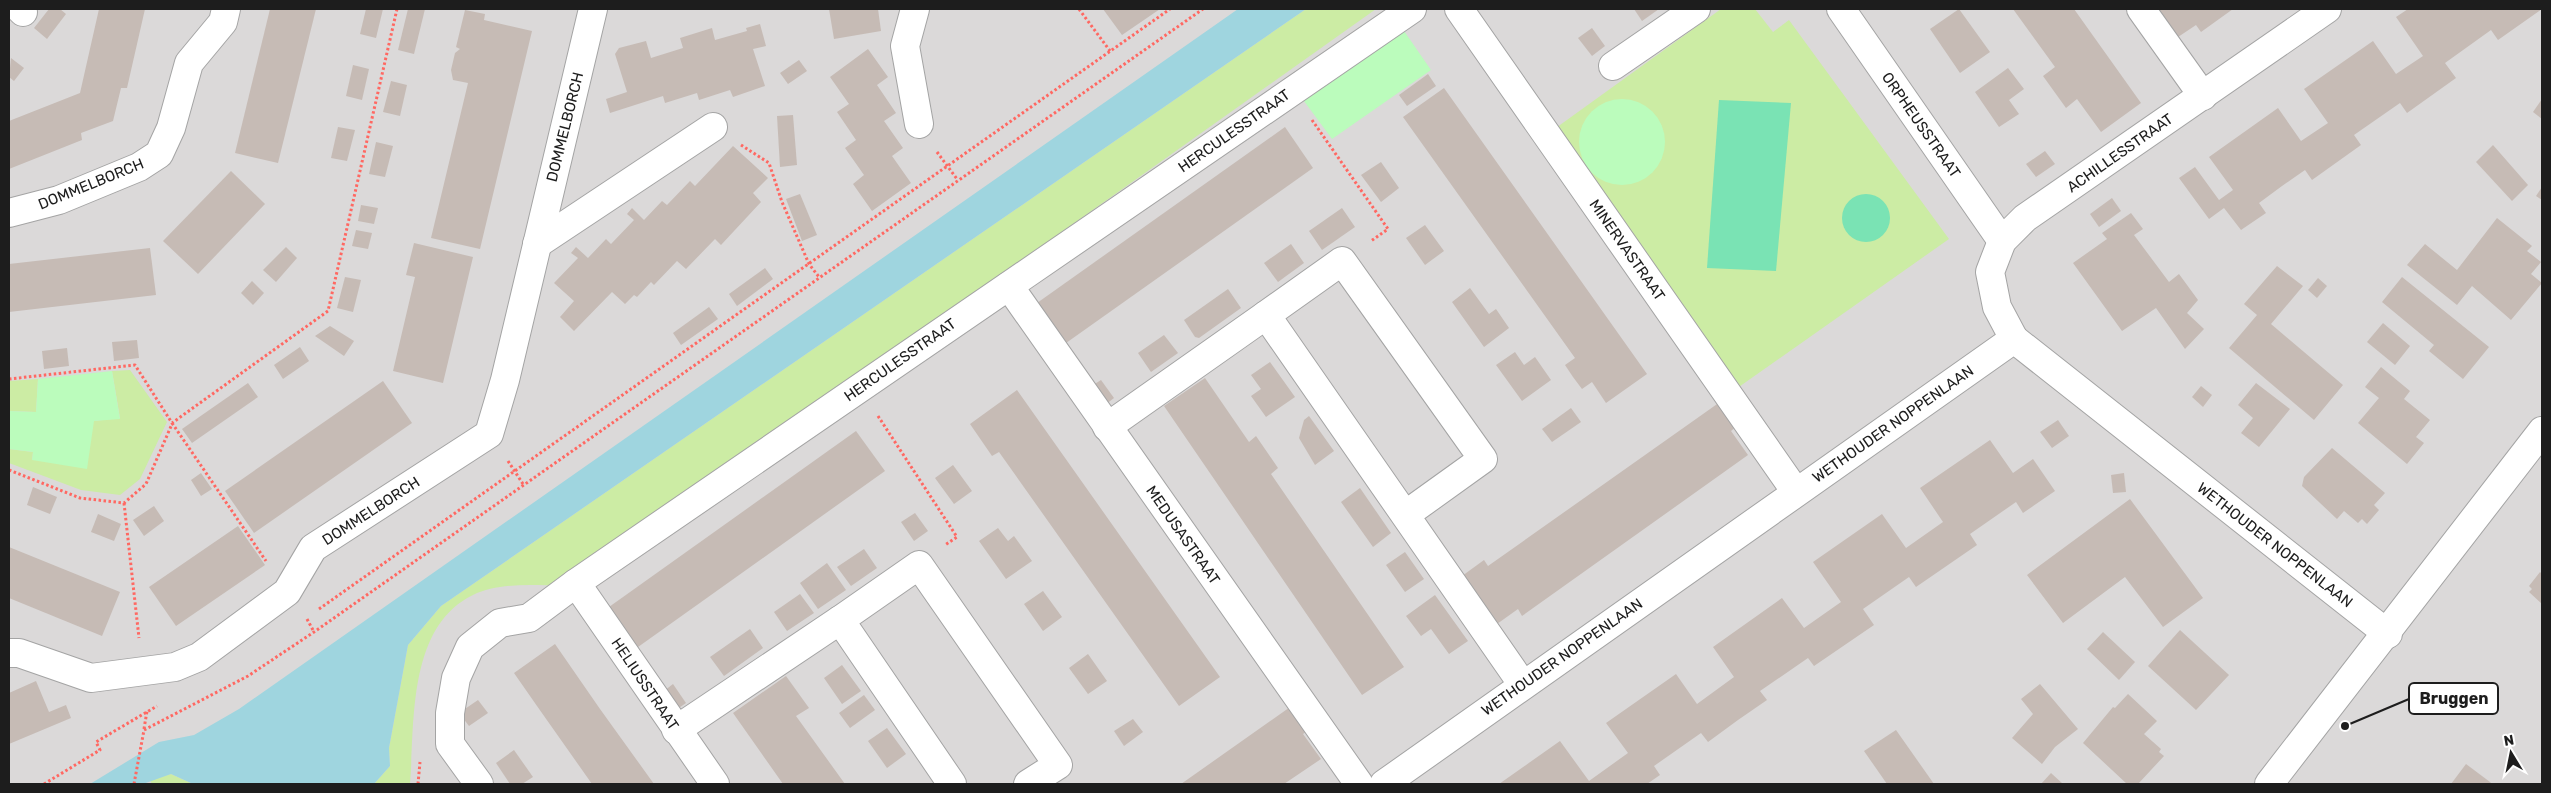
<svg xmlns="http://www.w3.org/2000/svg" width="2551" height="793" font-family="Rubik,sans-serif">
<rect width="100%" height="100%" fill="#efe9e1"/>
<rect fill="#dbd9d9" x="9" y="9" width="2533" height="775"/>
<g fill="#cceca4">
<path d="M1306,9H1376L563,586C536,585 498,582 473,595C407,627 415,723 410,784H374L390,766L389,748L408,645L441,606Z"/>
<path d="M1721,9H1755L1773,32L1789,20L1949,239L1736,389L1553,130Z"/>
<path d="M130,370L167,422L140,479L120,495L81,490L9,463V449L33,452L32,460L94,421L120,418L112,371Z"/>
<path d="M38,379L36,412L9,411V381Z"/>
<path d="M171,774L193,784H152L150,780Z"/>
</g>
<g fill="#bbfcbc">
<path d="M1402,28L1431,70L1332,139L1301,97Z"/>
<circle cx="1622" cy="142" r="43"/>
<path d="M112,371L120,419L94,421L87,469L32,460L33,452L9,449V411L36,412L38,379Z"/>
</g>
<g fill="#7ae3b4">
<path d="M1719,100L1791,103L1776,271L1707,268Z"/>
<circle cx="1866" cy="218" r="24"/>
</g>
<path fill="#9fd5df" d="M1238,9H1306L441,606L408,645L389,748L390,766L374,784H193L171,774L143,784H90L159,742L194,735L239,709Z"/>
<g fill="#c6bbb5">
<path d="M49,9H60L66,14L47,39L34,28Z"/>
<path d="M99,9H145L127,88H121L113,121L81,133L82,140L9,169V121L80,93Z"/>
<path d="M270,9H316L278,163L235,153Z"/>
<path d="M366,9H383L376,38L360,34Z"/>
<path d="M408,9H425L414,54L398,50Z"/>
<path d="M829,9H878L881,31L834,39Z"/>
<path d="M1103,9H1160L1122,35Z"/>
<path d="M1634,9H1659L1642,21Z"/>
<path d="M1959,9L1990,52L1960,73L1930,29Z"/>
<path d="M2013,9H2074L2141,103L2101,132L2077,99L2066,108L2043,76L2055,67Z"/>
<path d="M2153,9H2233L2201,32L2196,25L2175,39Z"/>
<path d="M2408,9H2542L2498,40L2491,30L2445,63L2456,78L2407,113L2400,103L2354,135L2361,145L2312,180L2305,170L2282,186L2259,203L2266,213L2241,230L2224,208L2209,219L2179,178L2195,167L2219,200L2233,190L2209,157L2278,108L2301,141L2328,123L2304,89L2373,41L2396,74L2423,56L2396,17Z"/>
<path d="M465,10L485,14L484,20L532,31L480,249L431,238L468,83L453,80L451,70L455,53L460,49L456,47Z"/>
<path d="M760,24L766,46L753,49L765,86L733,97L730,90L699,100L697,93L665,103L663,96L610,113L606,99L627,92L615,54L619,48L646,41L651,58L683,48L680,38L712,28L715,40L747,31L746,28Z"/>
<path d="M1592,28L1605,46L1592,56L1578,38Z"/>
<path d="M868,49L888,77L877,85L896,113L884,121L903,148L892,156L911,183L872,211L853,184L864,175L845,148L856,140L837,112L849,104L830,77Z"/>
<path d="M11,58L24,68L14,81L9,77Z"/>
<path d="M799,60L807,71L788,84L780,73Z"/>
<path d="M353,65L369,69L362,100L346,96Z"/>
<path d="M2008,68L2024,89L2009,100L2019,114L1999,127L1975,92Z"/>
<path d="M1428,74L1436,86L1407,106L1399,95Z"/>
<path d="M391,81L407,85L400,116L383,112Z"/>
<path d="M1444,88L1647,374L1606,403L1592,382L1582,389L1573,377L1565,365L1575,358L1403,117Z"/>
<path d="M2542,99V119L2533,112Z"/>
<path d="M793,115L797,165L780,167L777,116Z"/>
<path d="M338,127L355,130L347,161L331,158Z"/>
<path d="M1285,127L1313,168L1059,348L1030,308Z"/>
<path d="M376,142L393,146L385,177L369,174Z"/>
<path d="M2493,145L2528,185L2512,201L2476,162Z"/>
<path d="M733,146L768,178L753,193L761,202L721,245L715,239L686,269L677,261L654,285L651,282L637,297L634,295L625,304L612,292L574,331L560,317L574,301L554,283L578,258L571,253L576,247L588,258L606,239L611,244L634,220L627,214L632,208L644,220L662,201L667,205L690,181L695,186Z"/>
<path d="M2045,151L2055,164L2036,177L2026,164Z"/>
<path d="M1381,162L1399,188L1381,202L1361,175Z"/>
<path d="M231,171L265,204L198,274L163,241Z"/>
<path d="M2542,187V200L2536,196Z"/>
<path d="M800,194L817,235L802,241L786,199Z"/>
<path d="M2112,198L2121,211L2099,227L2090,214Z"/>
<path d="M361,205L378,208L374,224L358,221Z"/>
<path d="M1342,208L1355,227L1322,250L1309,231Z"/>
<path d="M2131,213L2143,229L2134,235L2169,282L2179,274L2198,300L2187,313L2204,329L2185,349L2156,308L2122,331L2073,263L2107,239L2102,233Z"/>
<path d="M2497,218L2532,246L2527,251L2541,262L2531,274L2542,283L2511,320L2472,286L2457,305L2407,265L2425,244L2457,270Z"/>
<path d="M1425,225L1444,251L1425,265L1406,238Z"/>
<path d="M356,230L372,233L368,249L352,246Z"/>
<path d="M414,243L473,257L443,383L393,371L415,277L406,275Z"/>
<path d="M1291,244L1304,263L1278,282L1264,263Z"/>
<path d="M286,247L297,258L276,282L263,270Z"/>
<path d="M150,248L156,295L9,312V264Z"/>
<path d="M2277,266L2303,286L2271,324L2343,385L2314,420L2229,348L2257,315L2244,304Z"/>
<path d="M765,268L773,279L737,306L729,294Z"/>
<path d="M345,277L361,280L353,312L337,308Z"/>
<path d="M2402,277L2489,347L2463,379L2429,351L2434,345L2382,302Z"/>
<path d="M2318,278L2327,286L2317,298L2308,290Z"/>
<path d="M252,281L264,293L253,305L241,293Z"/>
<path d="M1470,288L1489,314L1496,309L1509,328L1484,347L1452,302Z"/>
<path d="M1228,289L1241,308L1199,338L1195,337L1184,320Z"/>
<path d="M709,307L718,319L681,345L673,333Z"/>
<path d="M2383,323L2410,346L2395,365L2367,342Z"/>
<path d="M330,326L354,341L344,356L315,336Z"/>
<path d="M1164,335L1178,353L1151,372L1138,353Z"/>
<path d="M137,340L139,358L114,361L112,342Z"/>
<path d="M300,347L309,361L283,379L274,365Z"/>
<path d="M67,348L69,366L44,369L42,351Z"/>
<path d="M1515,352L1524,365L1535,357L1551,380L1522,401L1496,365Z"/>
<path d="M1270,362L1295,397L1266,417L1251,396L1261,389L1251,375Z"/>
<path d="M2381,367L2410,391L2404,399L2430,420L2416,437L2424,443L2407,464L2358,423L2379,398L2365,387Z"/>
<path d="M1205,378L1249,442L1256,436L1278,468L1271,474L1404,667L1362,695L1164,406Z"/>
<path d="M1101,380L1114,398L1101,408L1087,389Z"/>
<path d="M383,381L412,423L254,533L225,491Z"/>
<path d="M248,383L258,397L192,443L182,429Z"/>
<path d="M2256,383L2290,409L2259,447L2241,433L2253,418L2238,405Z"/>
<path d="M2201,386L2212,395L2203,407L2192,397Z"/>
<path d="M1017,390L1220,677L1179,706L999,452L992,456L970,424Z"/>
<path d="M1720,402L1737,426L1731,431L1748,455L1522,616L1518,609L1497,624L1462,576L1484,560L1488,566Z"/>
<path d="M1571,408L1581,422L1552,442L1542,429Z"/>
<path d="M1309,416L1334,451L1315,465L1299,438L1304,420Z"/>
<path d="M2058,420L2069,436L2052,448L2040,432Z"/>
<path d="M856,431L885,471L631,652L602,612Z"/>
<path d="M1990,440L2013,473L2033,459L2055,491L2023,513L2016,502L1970,534L1977,545L1916,587L1909,577L1863,609L1874,625L1814,666L1808,658L1760,691L1767,700L1738,720L1708,742L1701,733L1654,766L1660,775L1647,784H1499L1560,741L1589,781L1628,753L1606,723L1676,674L1697,704L1734,677L1713,647L1782,598L1804,628L1841,602L1813,562L1882,514L1906,548L1943,522L1920,488Z"/>
<path d="M2332,448L2385,493L2374,505L2379,510L2367,524L2362,519L2358,523L2344,511L2337,519L2302,486L2304,477Z"/>
<path d="M953,465L972,491L954,504L935,478Z"/>
<path d="M201,473L212,489L201,496L191,480Z"/>
<path d="M2124,473L2126,492L2113,493L2111,475Z"/>
<path d="M33,487L57,497L50,514L27,505Z"/>
<path d="M1360,488L1391,533L1373,547L1341,502Z"/>
<path d="M2130,499L2203,598L2163,627L2125,577L2063,623L2027,575Z"/>
<path d="M154,506L164,521L144,536L133,520Z"/>
<path d="M915,513L928,531L914,541L901,522Z"/>
<path d="M98,514L121,524L114,541L91,532Z"/>
<path d="M238,526L265,565L176,626L149,587Z"/>
<path d="M998,528L1008,541L1014,536L1032,561L1006,579L979,541Z"/>
<path d="M9,547L120,592L102,636L9,598Z"/>
<path d="M864,549L877,568L851,586L837,567Z"/>
<path d="M1405,552L1424,579L1405,592L1386,565Z"/>
<path d="M827,563L846,590L818,609L800,583Z"/>
<path d="M2540,572L2542,574V604L2529,592L2532,589L2529,586Z"/>
<path d="M1043,591L1062,617L1043,631L1024,604Z"/>
<path d="M800,594L814,613L787,631L774,612Z"/>
<path d="M1435,595L1468,641L1449,654L1431,629L1421,636L1406,616Z"/>
<path d="M750,629L763,648L724,676L710,657Z"/>
<path d="M2180,630L2229,675L2196,710L2148,666Z"/>
<path d="M2103,632L2135,662L2119,680L2087,649Z"/>
<path d="M555,644L600,709L654,784H592L537,706L514,673Z"/>
<path d="M1088,654L1107,681L1088,694L1069,668Z"/>
<path d="M842,665L861,691L842,704L824,678Z"/>
<path d="M786,676L809,708L796,716L845,784H783L733,713Z"/>
<path d="M36,681L49,712L66,705L71,718L9,744V693Z"/>
<path d="M673,684L686,703L673,712L660,694Z"/>
<path d="M2040,684L2078,729L2055,747L2042,764L2012,738L2033,714L2021,699Z"/>
<path d="M2128,694L2157,721L2144,734L2161,749L2159,752L2164,756L2138,784H2127L2083,743L2113,707L2115,708Z"/>
<path d="M864,695L875,710L850,728L839,713Z"/>
<path d="M478,700L488,713L469,726L459,713Z"/>
<path d="M1293,705L1310,729L1303,734L1321,759L1284,784H1181Z"/>
<path d="M1133,719L1143,732L1124,746L1114,731Z"/>
<path d="M887,728L906,754L887,768L868,741Z"/>
<path d="M1896,730L1934,784H1887L1864,751Z"/>
<path d="M514,750L533,777L522,784H510L496,763Z"/>
<path d="M2466,764L2490,782L2492,784H2451Z"/>
<path d="M2051,773L2063,784H2041Z"/>
</g>
<g fill="none" stroke-linecap="round" stroke-linejoin="round">
<defs>
<g id="minor">
<path d="M20,9L23,12"/>
<path d="M915,9L905,46L919,124"/>
<path d="M1459,9L1796,492"/>
<path d="M1841,9L2002,241"/>
<path d="M2141,9L2203,96"/>
<path d="M1613,66L1696,9"/>
<path d="M9,213L59,200L139,167L159,154L171,128L189,63L223,22L226,9"/>
<path d="M537,244L713,127"/>
<path d="M1009,286L1359,784"/>
<path d="M2014,339L1997,307L1990,272L2002,241L2025,218L2327,9"/>
<path d="M1107,427L1266,315"/>
<path d="M1405,515L1266,315L1342,261L1483,459L1405,515L1523,685"/>
<path d="M576,583L715,784"/>
<path d="M9,653H19L91,678L175,667L199,657L287,592L313,548L489,434L505,380L593,9"/>
<path d="M676,730L840,620"/>
<path d="M479,784L450,744V713L456,678L470,647L500,623L529,618L576,583L1412,9"/>
<path d="M952,784L840,620L919,565L1058,765L1028,784"/>
<path d="M1384,784L2014,339L2388,634"/>
<path d="M2269,784L2542,431"/>
</g>
</defs>
<use href="#minor" stroke="#a4a4a4" stroke-width="30"/>
<g stroke="#ff6862" stroke-width="3" stroke-dasharray="2.5 2.5" stroke-linecap="butt">
<path d="M1079,9L1110,51"/>
<path d="M1312,120L1388,229L1371,241"/>
<path d="M741,145L769,163L782,202L809,264L819,277"/>
<path d="M937,152L957,179"/>
<path d="M9,379L135,365L172,423L328,311L397,9"/>
<path d="M878,416L957,537L945,545"/>
<path d="M172,423L266,561"/>
<path d="M508,461L523,484"/>
<path d="M9,470L80,498L124,503L146,484L172,424"/>
<path d="M124,503L139,638"/>
<path d="M319,609L1170,9"/>
<path d="M307,619L314,632"/>
<path d="M144,729L147,711"/>
<path d="M44,784L100,750L96,742L157,706"/>
<path d="M134,784L144,730L248,676L314,632L1203,9"/>
<path d="M418,784L420,762"/>
</g>
<use href="#minor" stroke="#fff" stroke-width="28"/>
</g>
<g text-anchor="middle" stroke-width="4" stroke-linejoin="round" paint-order="stroke">
<g font-size="15" fill="#1d1d1d" stroke="#fff">
<text transform="translate(1921 125) rotate(55)" y="5">ORPHEUSSTRAAT</text>
<text transform="translate(565 127) rotate(-76)" y="5">DOMMELBORCH</text>
<text transform="translate(1234 131) rotate(-35)" y="5">HERCULESSTRAAT</text>
<text transform="translate(2120 153) rotate(-35)" y="5">ACHILLESSTRAAT</text>
<text transform="translate(91 184) rotate(-22)" y="5">DOMMELBORCH</text>
<text transform="translate(1627 250) rotate(55)" y="5">MINERVASTRAAT</text>
<text transform="translate(900 360) rotate(-35)" y="5">HERCULESSTRAAT</text>
<text transform="translate(1893 424) rotate(-35)" y="5">WETHOUDER NOPPENLAAN</text>
<text transform="translate(371 511) rotate(-33)" y="5">DOMMELBORCH</text>
<text transform="translate(1183 535) rotate(55)" y="5">MEDUSASTRAAT</text>
<text transform="translate(2275 545) rotate(38)" y="5">WETHOUDER NOPPENLAAN</text>
<text transform="translate(1562 657) rotate(-35)" y="5">WETHOUDER NOPPENLAAN</text>
<text transform="translate(645 684) rotate(56)" y="5">HELIUSSTRAAT</text>
</g>
</g>
<path fill="none" stroke="#1d1d1d" stroke-width="2" d="M2345 726L2409 699"/>
<circle fill="#1d1d1d" stroke="#fff" stroke-width="2" cx="2345" cy="726" r="5"/>
<rect fill="#fff" stroke="#1d1d1d" stroke-width="2" x="2409" y="683" width="89" height="31" rx="5"/>
<g font-size="16" text-anchor="middle" font-weight="bold" fill="#1d1d1d">
<text x="2454" y="704">Bruggen</text>
</g>
<rect width="2551" height="793" fill="none" stroke="#1d1d1d" stroke-width="20"/>
<g transform="translate(2511 753) rotate(350)" stroke="#ffffff" stroke-width="4" paint-order="stroke">
<path d="M0-4L9 19L0 12L-9 19Z" fill="#1d1d1d"/>
<text y="-8" font-size="14" font-weight="bold" text-anchor="middle" fill="#1d1d1d">N</text>
</g>
</svg>
